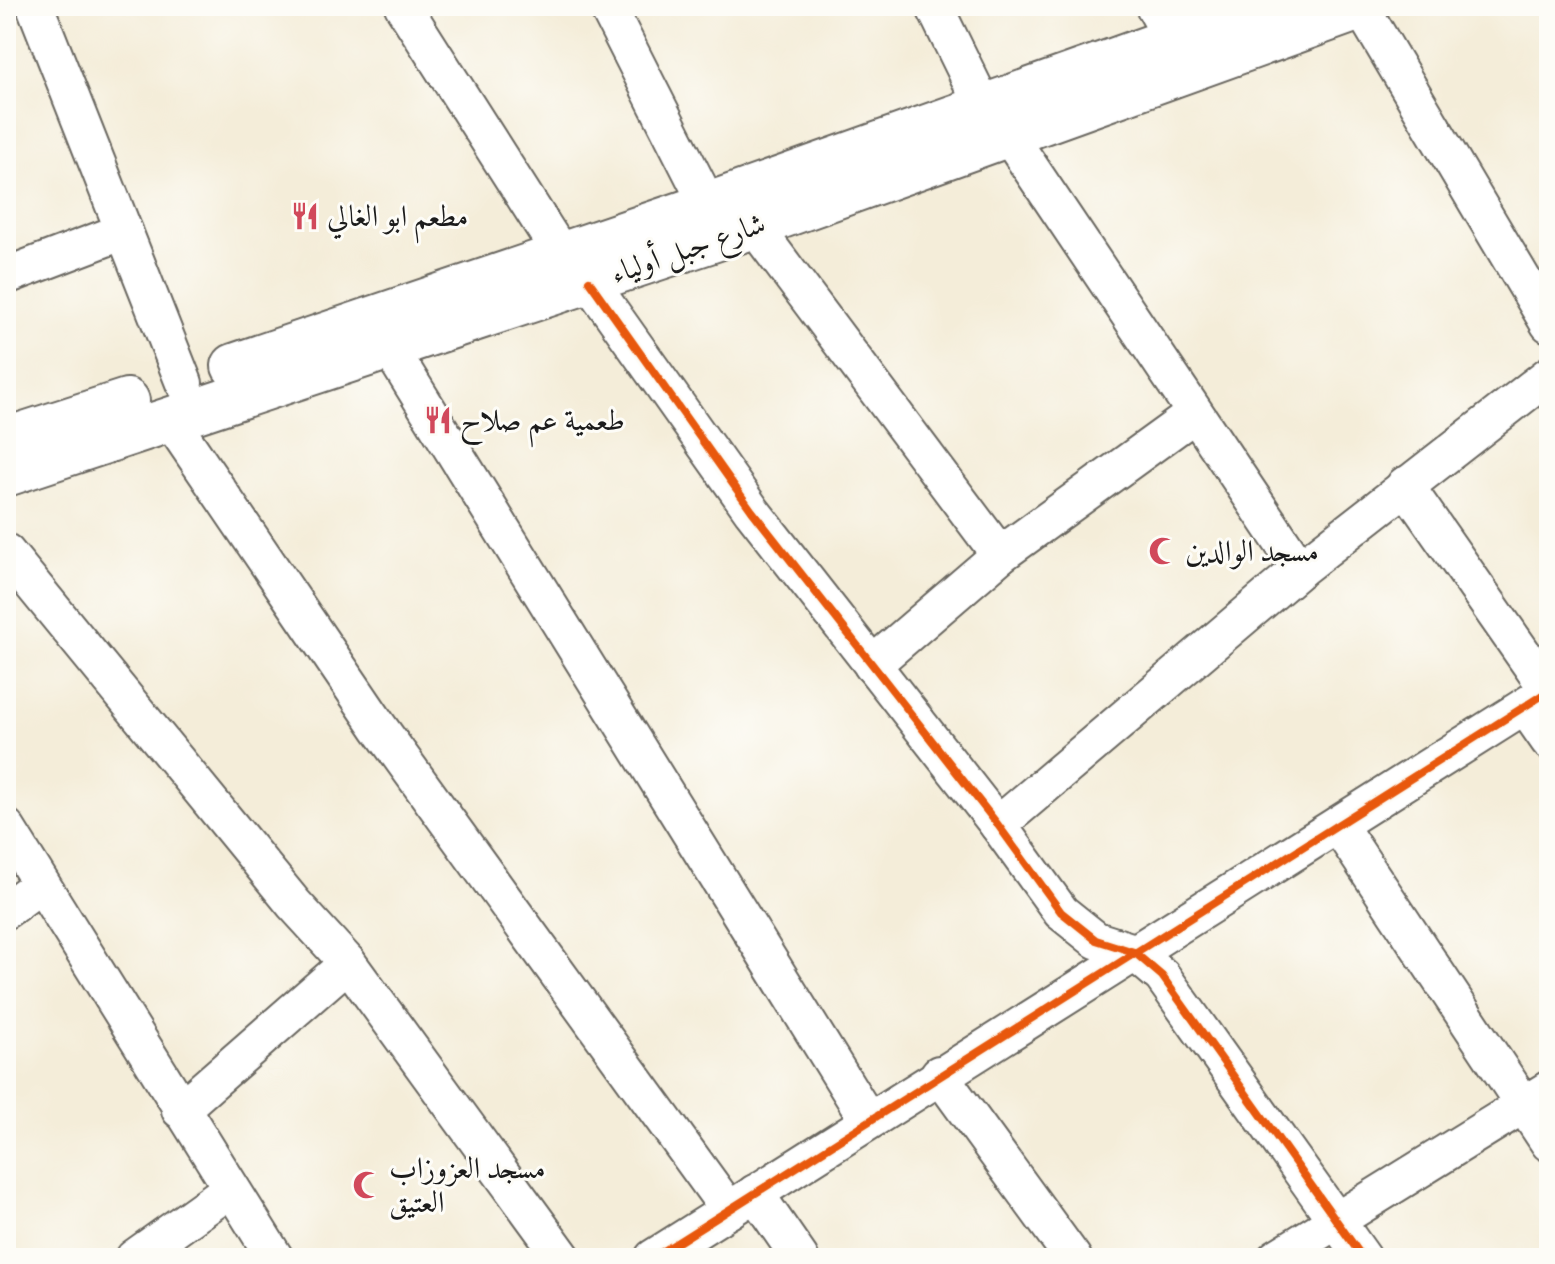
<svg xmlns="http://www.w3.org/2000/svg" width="1555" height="1264" font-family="'IM FELL DW Pica',Amiri,serif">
<rect width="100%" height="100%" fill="#fdfcf7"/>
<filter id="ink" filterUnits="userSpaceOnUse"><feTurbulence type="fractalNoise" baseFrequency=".0125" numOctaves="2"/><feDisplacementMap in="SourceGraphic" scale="16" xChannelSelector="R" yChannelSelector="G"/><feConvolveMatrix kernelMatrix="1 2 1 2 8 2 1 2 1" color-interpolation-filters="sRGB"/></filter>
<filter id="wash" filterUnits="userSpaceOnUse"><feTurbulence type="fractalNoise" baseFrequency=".006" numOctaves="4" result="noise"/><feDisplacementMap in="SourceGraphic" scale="32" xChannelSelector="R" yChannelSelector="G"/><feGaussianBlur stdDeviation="1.8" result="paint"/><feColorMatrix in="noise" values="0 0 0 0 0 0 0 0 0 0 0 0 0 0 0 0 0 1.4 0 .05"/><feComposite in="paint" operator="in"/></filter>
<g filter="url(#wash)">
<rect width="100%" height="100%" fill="#f4edd9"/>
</g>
<g filter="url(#ink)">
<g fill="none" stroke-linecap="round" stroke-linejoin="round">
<defs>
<g id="minor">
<path d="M35,6L184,383"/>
<path d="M403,6L561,254"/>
<path d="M607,6L708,205"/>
<path d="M934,6L984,108"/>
<path d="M1154,6L1173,41"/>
<path d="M1361,7L1549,324"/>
<path d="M1009,136L1300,569"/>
<path d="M754,226L1000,555"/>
<path d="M6,276L124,231"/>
<path d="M589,281L752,511L998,825L1061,912L1096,940L1134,952L1162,976L1363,1258"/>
<path d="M389,347L868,1120"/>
<path d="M169,418L379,727L729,1210"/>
<path d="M1405,485L1549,691"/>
<path d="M6,552L294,904L348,963L563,1258"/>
<path d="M872,665L1000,555L1193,415"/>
<path d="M1526,708L1549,741"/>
<path d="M998,825L1300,569L1549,375"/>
<path d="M1338,825L1549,1143"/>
<path d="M6,827L275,1258"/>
<path d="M6,910L41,884"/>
<path d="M939,1074L1073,1258"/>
<path d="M180,1110L348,963"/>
<path d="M755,1193L800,1258"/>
<path d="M134,1258L229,1190"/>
<path d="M653,1258L1549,691"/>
<path d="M1276,1258L1549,1089"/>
</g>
<g id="primary">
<path d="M234,366L708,205L1267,6"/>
<path d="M6,440L127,401"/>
<path d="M6,474L754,226L1365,6"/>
</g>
</defs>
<use href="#minor" stroke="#68655e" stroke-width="40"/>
<use href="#primary" stroke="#68655e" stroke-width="48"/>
<use href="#minor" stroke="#fff" stroke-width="36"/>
<use href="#primary" stroke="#fff" stroke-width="44"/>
<defs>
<g id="cycleway">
<path d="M589,281L752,511L998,825L1061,912L1096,940L1134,952L1162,976L1363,1258"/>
<path d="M653,1258L1549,691"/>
</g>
</defs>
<use href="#cycleway" stroke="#fdfcf7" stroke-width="13"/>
<use href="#cycleway" stroke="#e8590c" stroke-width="8"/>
</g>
</g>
<defs>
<symbol id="restaurant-bare" viewBox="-9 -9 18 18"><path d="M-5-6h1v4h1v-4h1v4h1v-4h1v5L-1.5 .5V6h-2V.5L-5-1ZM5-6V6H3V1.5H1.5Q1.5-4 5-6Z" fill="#d1495b" stroke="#fdfcf7" stroke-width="2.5" paint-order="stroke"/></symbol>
<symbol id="mosque-bare" viewBox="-9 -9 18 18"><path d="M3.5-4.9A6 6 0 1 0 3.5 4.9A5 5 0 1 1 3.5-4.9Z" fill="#d1495b" stroke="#fdfcf7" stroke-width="2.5" paint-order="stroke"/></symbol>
</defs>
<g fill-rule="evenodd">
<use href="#restaurant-bare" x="285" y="196" width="40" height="40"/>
<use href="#restaurant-bare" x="418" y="400" width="40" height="40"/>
<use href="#mosque-bare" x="1143" y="531" width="40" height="40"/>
<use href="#mosque-bare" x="347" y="1165" width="40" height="40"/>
</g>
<g text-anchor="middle" stroke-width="6" stroke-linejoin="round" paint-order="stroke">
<g font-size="30" fill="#1c1c1c" stroke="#fdfcf7" text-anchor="start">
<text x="327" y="226">مطعم ابو الغالي</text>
<text x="460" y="430">طعمية عم صلاح</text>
<text x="1185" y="561">مسجد الوالدين</text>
<text x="389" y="1178">مسجد العزوزاب<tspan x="389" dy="34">العتيق</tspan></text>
</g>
<g font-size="30" fill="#1c1c1c" stroke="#fdfcf7">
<text transform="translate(688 248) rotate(-19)" y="10">شارع جبل أولياء</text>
</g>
</g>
<rect width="1555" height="1264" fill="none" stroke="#fdfcf7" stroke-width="32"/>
</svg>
